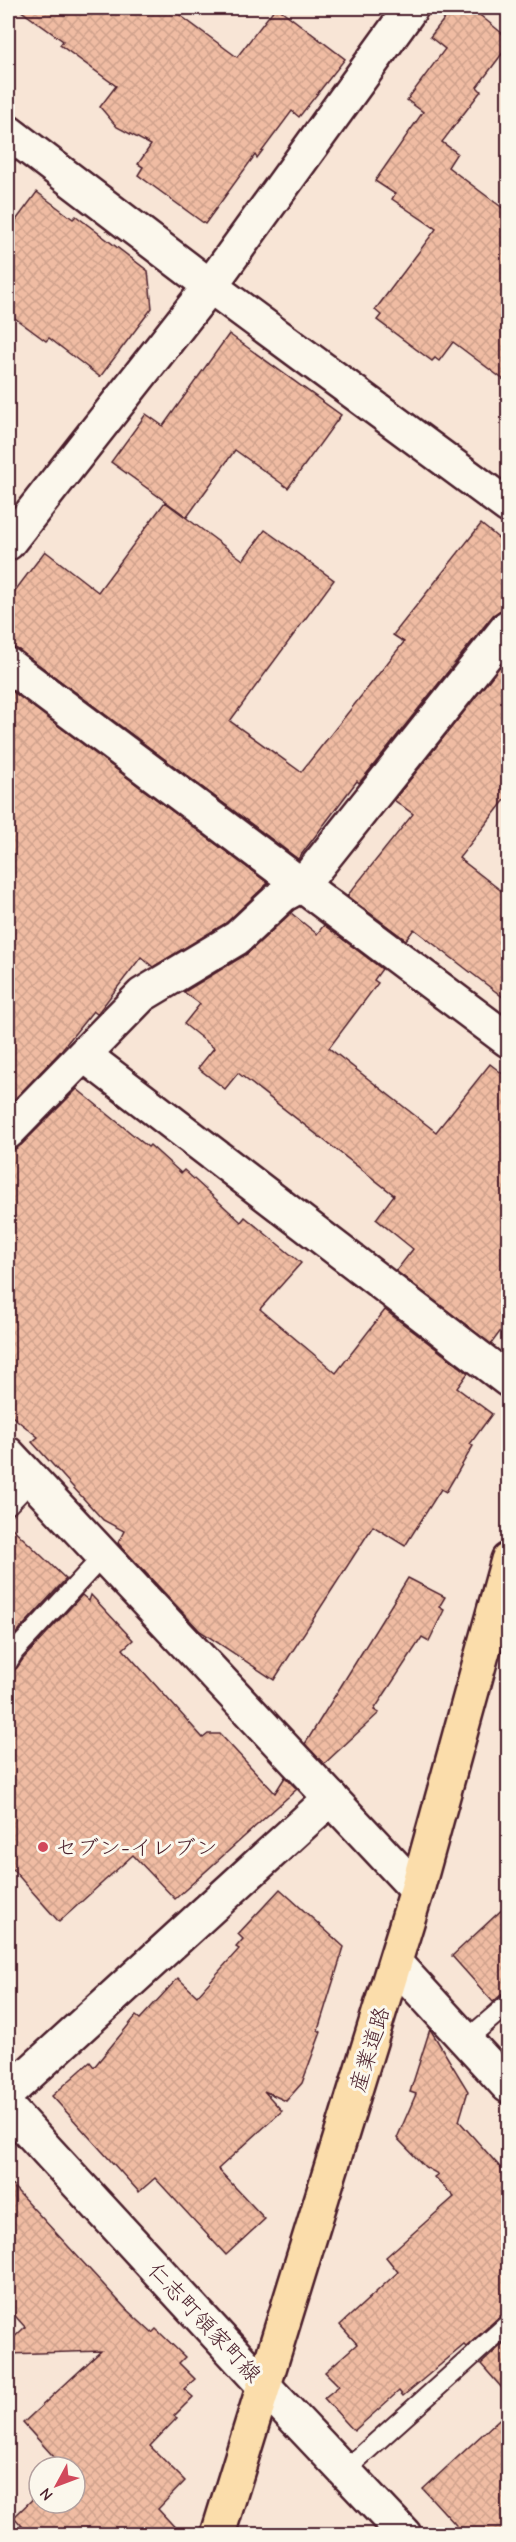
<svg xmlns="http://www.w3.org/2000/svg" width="516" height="2542" font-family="'Comic Neue','Klee One',sans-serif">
<defs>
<pattern id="building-cross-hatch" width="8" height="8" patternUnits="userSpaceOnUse" patternTransform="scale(1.5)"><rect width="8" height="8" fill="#f0bca3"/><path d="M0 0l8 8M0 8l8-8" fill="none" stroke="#cfa18c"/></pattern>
</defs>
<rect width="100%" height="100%" fill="#f8e5d6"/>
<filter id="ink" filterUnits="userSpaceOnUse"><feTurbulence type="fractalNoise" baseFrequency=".0167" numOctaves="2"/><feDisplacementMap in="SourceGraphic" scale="12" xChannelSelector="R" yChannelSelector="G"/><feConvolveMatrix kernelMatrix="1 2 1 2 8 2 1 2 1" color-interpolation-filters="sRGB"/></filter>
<g filter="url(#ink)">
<g fill="url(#building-cross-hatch)" stroke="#4a1f2b" stroke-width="1.5">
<path d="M17,8H170L237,57L275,8H278L345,59L299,117L292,111L257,158L255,155L205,224L138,175L143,167L138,164L151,145L117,127L100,107L116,86L60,45L63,41Z"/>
<path d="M476,12L508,38V46L477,87L481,91L442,142L457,153L448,167L508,212V383L453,342L439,361L435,358L432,361L377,320L381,315L375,310L436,229L392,199L395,194L375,181L423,112L407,100L445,49L430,37L445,18Z"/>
<path d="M37,192L73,219L76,216L148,271L152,308L100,377L49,338L46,341L8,313V231Z"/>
<path d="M229,334L341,415L288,488L235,450L187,517L111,462L146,414L163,426Z"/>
<path d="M165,502L243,560L265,530L334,580L230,721L301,772L404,642L393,635L481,524L508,546V609L501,610L493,615L364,777L359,783L357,781L298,859L19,650L8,647V600L45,551L98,592Z"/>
<path d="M508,656V796L459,858L508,896V1001L414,929L406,940L347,896L413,814L394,800Z"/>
<path d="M8,688L268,883L226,923L153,967L141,957L97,1014L93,1011L59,1053L8,1106Z"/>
<path d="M291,913L317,934L324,925L382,969L374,980L378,983L329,1048L436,1132L490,1064L508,1078V1321L491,1344L396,1271L413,1249L376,1219L394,1195L238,1073L225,1089L198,1068L214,1048L184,1024L200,1004L184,992L247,954Z"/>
<path d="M77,1089L148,1147L150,1145L181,1173L184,1170L241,1222L245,1217L301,1263L260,1309L336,1373L385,1310L468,1373L457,1388L492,1414L470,1444L473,1446L446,1492L441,1489L405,1546L373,1526L274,1680L200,1631L118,1543L124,1531L103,1520L32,1442L38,1437L8,1413V1150L21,1145Z"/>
<path d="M8,1524L66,1579L8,1642Z"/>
<path d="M408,1578L445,1597L439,1607L444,1610L429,1641L422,1637L374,1710L379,1713L324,1764L305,1744Z"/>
<path d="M82,1595L89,1601L91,1595L133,1640L123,1649L203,1738L208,1734H220L275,1793L285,1777L297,1789L175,1899L133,1855L59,1922L8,1864V1673L17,1668L23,1659Z"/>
<path d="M280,1889L344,1947L318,2030L321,2032L302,2083L286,2101L264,2091L282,2111L218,2169L265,2219L226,2255L155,2178L139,2192L52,2096L90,2062L94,2067L136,2016L140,2019L178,1978L197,1996L239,1949L236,1947L243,1939L238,1934Z"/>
<path d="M508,1904V1993L501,1995L493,2002L452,1956Z"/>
<path d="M430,2029L468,2091L459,2121L508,2176V2313L500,2316L466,2347L464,2345L403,2396L399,2391L354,2431L324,2398L339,2386L325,2372L357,2344L340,2325L398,2272L386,2257L454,2197L434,2177L438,2174L425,2167L397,2138L416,2094L410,2092Z"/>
<path d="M8,2181L127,2310L152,2333L156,2329L185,2357L179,2363L195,2379L184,2389L193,2397L174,2416L177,2418L150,2446L185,2481L158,2509L182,2535H30L14,2517L39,2493V2503H75V2467H63L23,2423L101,2351L8,2354V2343L25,2327L8,2308Z"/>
<path d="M508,2339V2395L481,2364Z"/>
<path d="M508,2411V2535H465L423,2489Z"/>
</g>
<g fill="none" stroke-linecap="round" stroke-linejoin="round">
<defs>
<g id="service">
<path d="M8,1505L32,1480"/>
<path d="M8,1662L14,1652L103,1556"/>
<path d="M466,2040L508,2004"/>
<path d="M344,2471L508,2324"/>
</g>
<g id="minor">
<path d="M8,543L210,286L411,8"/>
<path d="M8,665L508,1040"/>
<path d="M84,1055L508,1380"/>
<path d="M8,1132L142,995L237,938L283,895L303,884L508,627"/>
<path d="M8,1454L417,1890"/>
<path d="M395,1963L508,2086"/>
</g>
<g id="tertiary">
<path d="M8,132L210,286L508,506"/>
<path d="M8,2093L331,1798"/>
<path d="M8,2108L265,2387L404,2534"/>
</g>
<path id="primary" d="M218,2534L417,1890L508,1560"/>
</defs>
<use href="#service" stroke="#4a1f2b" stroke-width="22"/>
<use href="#minor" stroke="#4a1f2b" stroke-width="38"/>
<use href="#tertiary" stroke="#4a1f2b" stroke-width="38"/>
<use href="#primary" stroke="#4a1f2b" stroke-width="38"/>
<use href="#service" stroke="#fbf7ec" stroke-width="18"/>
<use href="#minor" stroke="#fbf7ec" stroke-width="33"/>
<use href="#tertiary" stroke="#fbf7ec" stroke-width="33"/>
<use href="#primary" stroke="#fbddab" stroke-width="33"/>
</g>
</g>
<circle fill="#d1495b" stroke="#fbf7ec" stroke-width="2" cx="43" cy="1847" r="6"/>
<g text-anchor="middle" stroke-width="6" stroke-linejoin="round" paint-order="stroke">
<g font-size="22" fill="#4a1f2b" stroke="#fbf7ec" text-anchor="start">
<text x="55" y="1855">セブン-イレブン</text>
</g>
<g font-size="22" fill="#4a1f2b" stroke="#fbf7ec">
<text transform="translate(369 2049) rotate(-73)" y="8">産業道路</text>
<text transform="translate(205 2322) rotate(47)" y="8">仁志町領家町線</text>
</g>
</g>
<rect width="516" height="2542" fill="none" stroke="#fbf7ec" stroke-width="30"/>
<rect x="15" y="15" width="486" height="2512" fill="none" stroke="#4a1f2b" stroke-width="2" filter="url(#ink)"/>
<g transform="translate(57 2485) rotate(229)"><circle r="28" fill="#fbf7ec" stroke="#b4a19f" stroke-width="1.5"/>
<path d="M0-4.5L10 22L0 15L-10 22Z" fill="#d1495b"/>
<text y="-9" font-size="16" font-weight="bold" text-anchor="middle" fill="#4a1f2b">N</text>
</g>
</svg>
